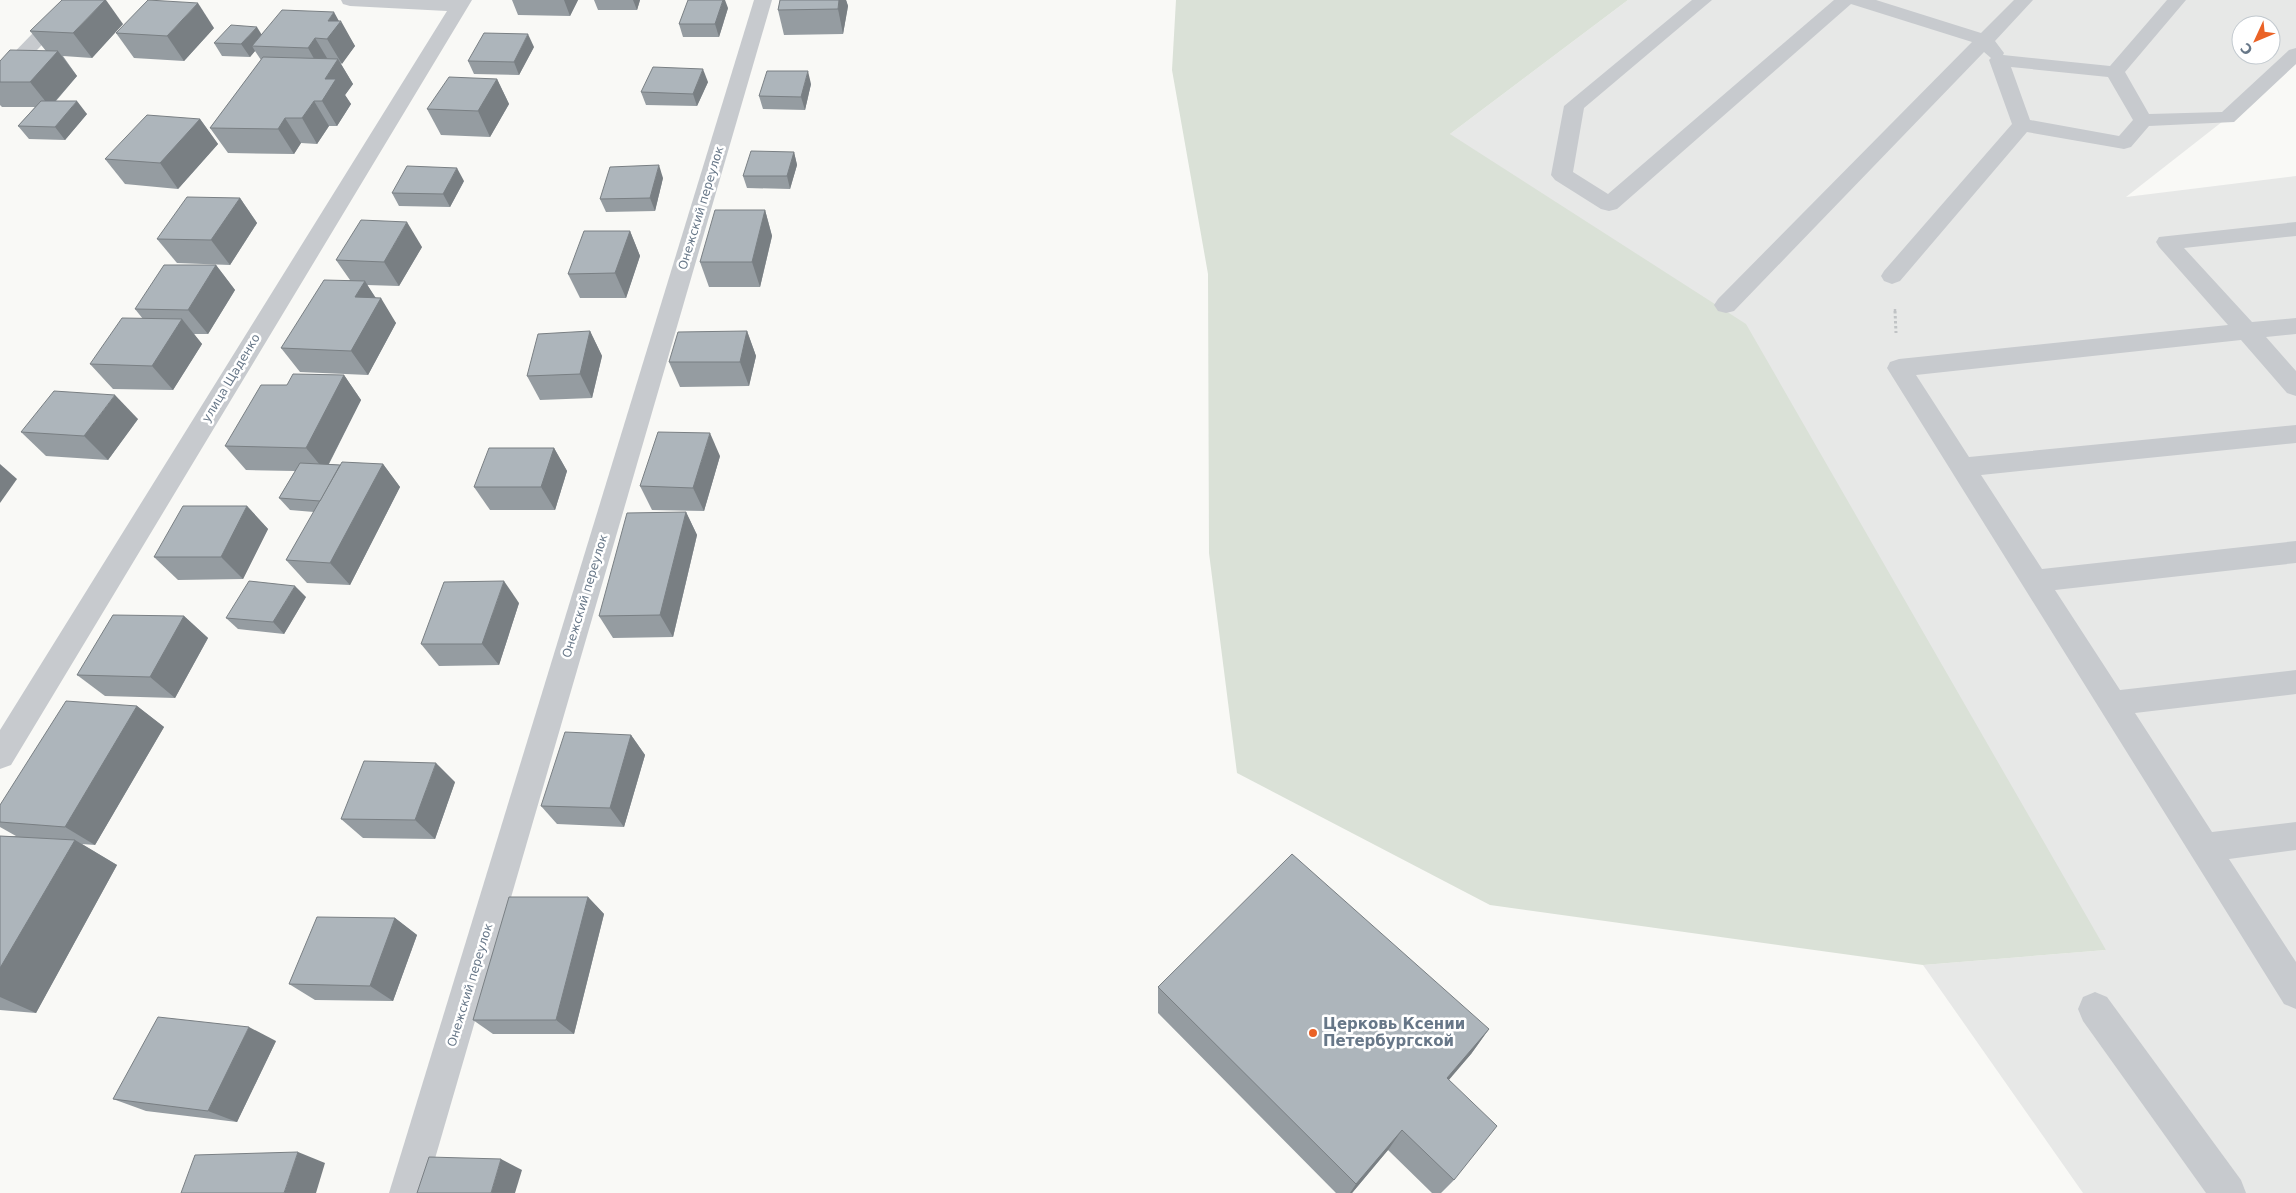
<svg xmlns="http://www.w3.org/2000/svg" width="2296" height="1193" font-family="'DejaVu Sans',sans-serif">
<rect width="100%" height="100%" fill="#f9f9f6"/>
<path fill="#e7e8e7" fill-rule="evenodd" d="M1628,0H2296V64L2126,197L2296,176V1193H2083L1923,965L2106,950L1450,134ZM2241,25H2271V55H2241Z"/>
<path fill="#dae1d7" d="M1176,0H1628L1450,134L1746,324L2106,950L1923,965L1490,905L1237,773L1209,553L1208,274L1172,70Z"/>
<g fill="none" stroke-linecap="round" stroke-linejoin="round">
<path stroke="#c0c3c5" stroke-width="2.5" stroke-dasharray="2 2" stroke-linecap="butt" d="M1895,309V312"/>
<path stroke="#c0c3c5" stroke-width="3" stroke-dasharray="2.5 2.5" stroke-linecap="butt" d="M1895,311L1896,333"/>
<g fill="#c7cace" fill-rule="evenodd">
<path d="M1692,0H1712L1584,108L1573,172L1608,194L1834,0H1876L1981,33L2014,0H2033L1995,41L2004,53L2003,55L2110,66L2167,0H2186L2125,72L2149,114L2222,112L2289,50L2296,48V64L2234,122L2149,126L2131,147L2124,149L2027,132L1900,281L1892,284L1884,281L1881,276L1884,271L2012,124L1989,60L1991,58L1984,52L1734,311L1726,313L1718,311L1714,305L1718,299L1972,42L1851,4L1617,209L1609,211L1601,209L1555,180L1551,175L1564,106ZM2011,67L2108,77L2133,120L2119,136L2030,120Z"/>
<path d="M2296,222V236L2184,248L2252,322L2296,318V334L2266,337L2296,371V396L2287,393L2241,340L1916,375L1969,457L2296,425V443L1981,475L2042,569L2296,541V563L2055,590L2120,690L2296,670V694L2135,713L2212,832L2296,822V850L2229,859L2296,962V1009L2284,1004L1887,368L1890,362L1899,359L2228,325L2159,247L2156,242L2159,237Z"/>
<path d="M2095,992L2107,997L2241,1180L2246,1193H2206L2083,1021L2078,1009L2083,997Z"/>
</g>
<g fill="#c7cace" fill-rule="evenodd">
<path d="M65,0H84L7,82L0,84V67Z"/>
<path d="M341,0H472L11,765L0,769V730L447,11L350,6L343,4Z"/>
<path d="M754,0H772L425,1193H389Z"/>
</g>
</g>
<g fill="#959ca1">
<path d="M512,0H578L570,16L518,15Z"/>
<path d="M594,0H640L637,10H598Z"/>
<path d="M780,0H846L848,6L843,34L784,35L778,10Z"/>
<path d="M728,8L719,37H683L679,24Z"/>
<path d="M339,21L355,46L341,64L353,84L345,95L351,104L337,126H329L317,144L301,143L294,154L228,153L210,128L261,60L255,51L250,57L222,56L214,43Z"/>
<path d="M123,24L92,58L63,56L77,76L56,101L87,114L65,140L29,139L18,126L35,107H2L0,105V61L46,51L30,31Z"/>
<path d="M214,28L184,61L134,58L116,33Z"/>
<path d="M534,47L519,75L474,74L468,61Z"/>
<path d="M497,79L509,104L490,137L441,135L427,109Z"/>
<path d="M708,82L697,106L646,105L641,92Z"/>
<path d="M811,84L805,110L763,109L759,96Z"/>
<path d="M200,119L218,144L178,189L125,184L105,159Z"/>
<path d="M794,152L797,165L790,189L747,188L743,176Z"/>
<path d="M663,178L655,211L606,212L600,199Z"/>
<path d="M464,181L450,207L399,206L392,193Z"/>
<path d="M240,198L257,223L230,265L177,263L157,239Z"/>
<path d="M765,210L772,236L760,287H709L700,262Z"/>
<path d="M630,231L640,256L626,298H580L568,274Z"/>
<path d="M422,247L399,286L367,285L376,298L396,323L368,375L300,372L281,348L350,280L336,260Z"/>
<path d="M216,265L235,290L208,334H194L202,344L173,390L113,389L90,364L143,319L135,309Z"/>
<path d="M590,331L602,356L592,398L540,400L527,376Z"/>
<path d="M747,331L756,356L749,386L680,387L669,362Z"/>
<path d="M344,375L361,400L329,464L340,465L383,464L400,487L350,585L307,583L286,560L314,512L290,510L279,498L295,471L246,470L225,446L287,385Z"/>
<path d="M138,419L108,460L46,456L21,432Z"/>
<path d="M554,448L567,471L555,510H490L474,487Z"/>
<path d="M720,456L704,511L652,510L640,486Z"/>
<path d="M247,506L268,529L243,579L178,580L154,557Z"/>
<path d="M686,512L697,535L673,637L613,638L599,616Z"/>
<path d="M306,597L284,634L238,629L226,618Z"/>
<path d="M519,603L499,665L439,666L421,644Z"/>
<path d="M184,616L208,638L175,698L105,696L77,675Z"/>
<path d="M137,706L164,727L95,845L82,844L117,865L36,1013L0,1010V836H16L0,827V805Z"/>
<path d="M631,735L645,755L624,827L557,824L541,806Z"/>
<path d="M455,782L435,839L363,838L341,819Z"/>
<path d="M588,897L604,914L574,1034H493L473,1020Z"/>
<path d="M395,918L417,935L393,1001L315,1000L289,984Z"/>
<path d="M1158,987L1489,1029L1471,1054L1448,1080L1454,1180L1441,1193H1432L1388,1150L1352,1193H1336L1158,1013Z"/>
<path d="M276,1041L237,1122L146,1111L113,1099Z"/>
</g>
<g fill="#797f83">
<path d="M105,0H106L123,24L92,58L73,33Z"/>
<path d="M564,0H578L570,16Z"/>
<path d="M633,0H640L637,10Z"/>
<path d="M723,0H725L728,8L719,37L715,24Z"/>
<path d="M839,0H846L848,6L843,34L838,9Z"/>
<path d="M198,3L214,28L184,61L167,36Z"/>
<path d="M334,12L340,23L341,21L355,46L342,64L327,39L328,21Z"/>
<path d="M257,27L265,40L252,46L255,51L250,57L241,44Z"/>
<path d="M528,34L534,47L519,75L514,62Z"/>
<path d="M315,38L330,63L322,73L308,48Z"/>
<path d="M58,51L77,76L50,107L30,82Z"/>
<path d="M338,59L353,84L345,95L351,104L337,126L322,101L325,79Z"/>
<path d="M703,69L708,82L697,106L693,94Z"/>
<path d="M808,71L811,84L805,110L801,97Z"/>
<path d="M497,79L509,104L490,137L478,111Z"/>
<path d="M77,101L87,114L65,140L55,127Z"/>
<path d="M314,101L329,126L317,144L302,118Z"/>
<path d="M285,118L301,143L294,154L278,129Z"/>
<path d="M200,119L218,144L178,189L160,163Z"/>
<path d="M794,152L797,165L790,189L787,176Z"/>
<path d="M659,165L663,178L655,211L650,198Z"/>
<path d="M457,168L464,181L450,207L443,194Z"/>
<path d="M240,198L257,223L230,265L211,240Z"/>
<path d="M765,210L772,236L760,287L752,262Z"/>
<path d="M407,222L422,247L399,286L384,262Z"/>
<path d="M630,231L640,256L626,298L615,273Z"/>
<path d="M216,265L235,290L208,334L188,310Z"/>
<path d="M365,281L378,302L381,298L396,323L368,375L351,351L355,297Z"/>
<path d="M182,319L202,344L173,390L152,366Z"/>
<path d="M590,331L602,356L592,398L580,374Z"/>
<path d="M747,331L756,356L749,386L740,362Z"/>
<path d="M344,375L361,400L325,471L306,448Z"/>
<path d="M115,395L138,419L108,460L84,436Z"/>
<path d="M710,433L720,456L704,511L693,488Z"/>
<path d="M554,448L567,471L555,510L541,487Z"/>
<path d="M0,464L17,479L0,503Z"/>
<path d="M383,464L400,487L350,585L330,563Z"/>
<path d="M247,506L268,529L243,579L221,557Z"/>
<path d="M686,512L697,535L673,637L660,615Z"/>
<path d="M504,581L519,603L499,665L482,644Z"/>
<path d="M295,586L306,597L284,634L273,622Z"/>
<path d="M184,616L208,638L175,698L150,677Z"/>
<path d="M137,706L164,727L95,845L65,827Z"/>
<path d="M631,735L645,755L624,827L610,808Z"/>
<path d="M436,763L455,782L435,839L415,820Z"/>
<path d="M75,840L117,865L36,1013L0,997V968Z"/>
<path d="M588,897L604,914L574,1034L556,1020Z"/>
<path d="M395,918L417,935L393,1001L370,986Z"/>
<path d="M249,1027L276,1041L237,1122L208,1111Z"/>
<path d="M1489,1029L1471,1054L1431,1101L1447,1078Z"/>
<path d="M1402,1130L1388,1150L1352,1193H1350L1356,1184Z"/>
<path d="M298,1152L325,1163L316,1193H284Z"/>
<path d="M501,1159L522,1170L515,1193H491Z"/>
</g>
<g fill="#adb5bb" stroke="#797f83">
<path d="M62,0H105L73,33L30,31Z"/>
<path d="M148,0L198,3L167,36L116,33Z"/>
<path d="M688,0H723L715,24H679Z"/>
<path d="M780,0H839L838,9L778,10Z"/>
<path d="M282,10L334,12L328,21H341L327,39L315,38L308,48L252,46Z"/>
<path d="M231,25L257,27L241,44L214,43Z"/>
<path d="M484,33L528,34L514,62L468,61Z"/>
<path d="M10,50L58,51L30,82H0V61Z"/>
<path d="M263,57L338,59L325,79H336L322,101H314L302,118H285L278,129L210,128Z"/>
<path d="M653,67L703,69L693,94L641,92Z"/>
<path d="M767,71H808L801,97L759,96Z"/>
<path d="M449,77L497,79L478,111L427,109Z"/>
<path d="M41,101H77L55,127L18,126Z"/>
<path d="M147,115L200,119L160,163L105,159Z"/>
<path d="M751,151L794,152L787,176H743Z"/>
<path d="M659,165L650,198L600,199L610,167Z"/>
<path d="M407,166L457,168L443,194L392,193Z"/>
<path d="M187,197L240,198L211,240L157,239Z"/>
<path d="M715,210H765L752,262H700Z"/>
<path d="M361,220L407,222L384,262L336,260Z"/>
<path d="M584,231H630L615,273L568,274Z"/>
<path d="M164,265H216L188,310L135,309Z"/>
<path d="M324,280L365,281L355,297L381,298L351,351L281,348Z"/>
<path d="M122,318L182,319L152,366L90,364Z"/>
<path d="M590,331L580,374L527,376L538,334Z"/>
<path d="M747,331L740,362H669L678,332Z"/>
<path d="M293,374L344,375L306,448L225,446L261,385H287Z"/>
<path d="M54,391L115,395L84,436L21,432Z"/>
<path d="M658,432L710,433L693,488L640,486Z"/>
<path d="M489,448H554L541,487H474Z"/>
<path d="M342,462L383,464L330,563L286,560Z"/>
<path d="M300,463L340,465L320,501L279,498Z"/>
<path d="M183,506H247L221,557H154Z"/>
<path d="M686,512L660,615L599,616L627,513Z"/>
<path d="M249,581L295,586L273,622L226,618Z"/>
<path d="M504,581L482,644H421L444,582Z"/>
<path d="M113,615L184,616L150,677L77,675Z"/>
<path d="M66,701L137,706L65,827L0,822V805Z"/>
<path d="M565,732L631,735L610,808L541,806Z"/>
<path d="M364,761L436,763L415,820L341,819Z"/>
<path d="M0,836L75,840L0,968Z"/>
<path d="M1292,854L1489,1029L1447,1078L1497,1126L1454,1180L1402,1130L1356,1184L1158,987Z"/>
<path d="M509,897H588L556,1020H473Z"/>
<path d="M317,917L395,918L370,986L289,984Z"/>
<path d="M158,1017L249,1027L208,1111L113,1099Z"/>
<path d="M298,1152L284,1193H181L195,1155Z"/>
<path d="M429,1157L501,1159L491,1193H417Z"/>
</g>
<circle fill="#ea6226" stroke="#fff" stroke-width="2" cx="1313" cy="1033" r="5"/>
<g text-anchor="middle" stroke-width="5" stroke-linejoin="round" paint-order="stroke">
<g font-size="12" fill="#677788" stroke="#fff">
<text transform="translate(701 208) rotate(-73)" y="4">Онежский переулок</text>
<text transform="translate(231 378) rotate(-59)" y="4">улица Щаденко</text>
<text transform="translate(585 596) rotate(-73)" y="4">Онежский переулок</text>
<text transform="translate(470 985) rotate(-73)" y="4">Онежский переулок</text>
</g>
<g font-size="15" font-weight="bold" fill="#677788" stroke="#fff" text-anchor="start">
<text x="1323" y="1029">Церковь Ксении<tspan x="1323" dy="17">Петербургской</tspan></text>
</g>
</g>
<g transform="translate(2256 40) rotate(226)"><circle r="24" fill="#ffffff" stroke="#c2c9cf"/>
<path d="M0-4L9 19L0 12L-9 19Z" fill="#ea6226"/>
<text y="-8" font-size="14" font-weight="bold" text-anchor="middle" fill="#677788">С</text>
</g>
</svg>
